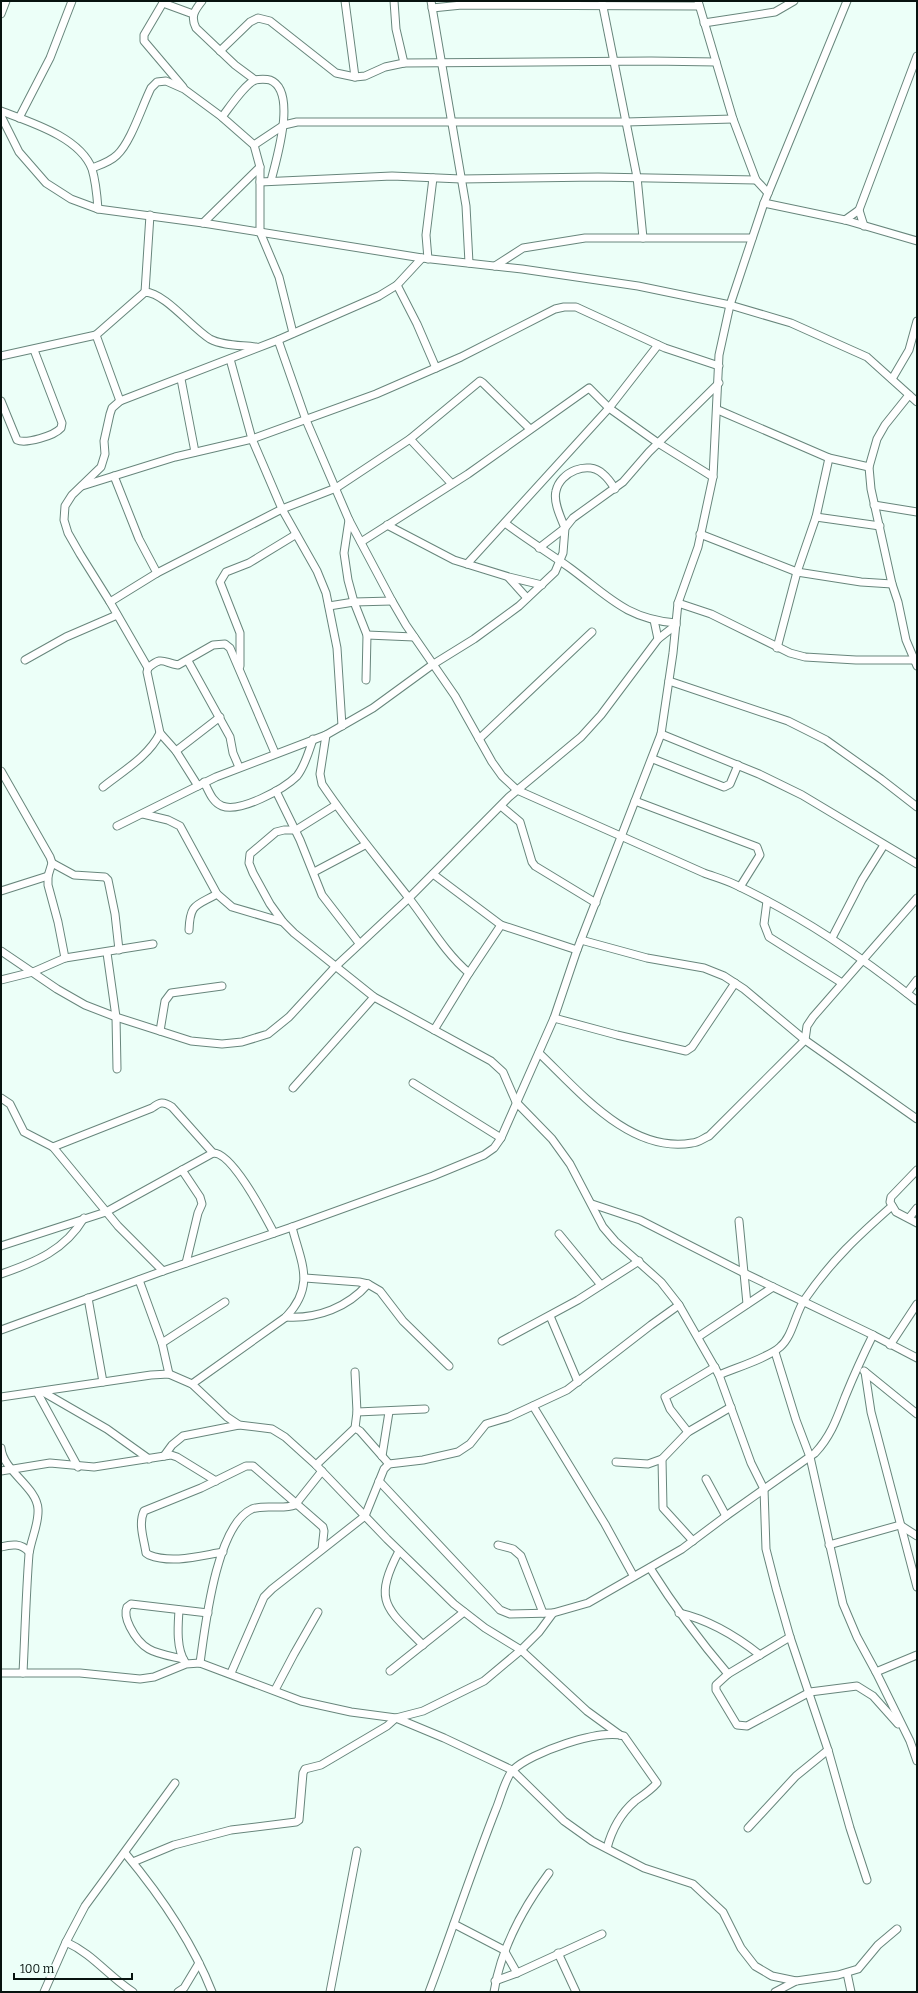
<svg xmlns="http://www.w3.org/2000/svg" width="918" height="1993" font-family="Bitter,serif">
<rect width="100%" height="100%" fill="#ecfff8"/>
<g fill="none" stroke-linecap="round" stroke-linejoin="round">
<defs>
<g id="minor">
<path d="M164,1L144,35V41L183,87"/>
<path d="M202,1C195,10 190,16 196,28L235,65L255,80"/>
<path d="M345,1L355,77"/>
<path d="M394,1L396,29L404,63"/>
<path d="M431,1L466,206L469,263"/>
<path d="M698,1L733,119L756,180L768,193"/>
<path d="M602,2L637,177L643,238"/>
<path d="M163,3L193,14"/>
<path d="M432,8L462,5L699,6"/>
<path d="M1,14L6,1"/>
<path d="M704,23L775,12L794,1"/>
<path d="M220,51L250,22L258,18L270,21L336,73L355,77L365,76L385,67L404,63L651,61L716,62"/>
<path d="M1,111C30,122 80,137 92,169C96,182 97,195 98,209"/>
<path d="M1,116L19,152L46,183L71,199L98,209L203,223L422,258L522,269L638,286L730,305L791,323L867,357L917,402"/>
<path d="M222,117C229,108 245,84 255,80C259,79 267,79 270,80C298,91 276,160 271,181"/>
<path d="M19,118L50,58L72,1"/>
<path d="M254,145L284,125L297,122H626L733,119"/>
<path d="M92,168C100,165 110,162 117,155C131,142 142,106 151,88L157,82L166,81L184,89L222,117L254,145L260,167V232L279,277L293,333"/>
<path d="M260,182L392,176L461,179L598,177L756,180"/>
<path d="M764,203L845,220L917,241"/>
<path d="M859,210L864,226"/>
<path d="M845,220L859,210L917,56"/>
<path d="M203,223L260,167"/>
<path d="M428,259L426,235L433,178"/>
<path d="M495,266L523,248L585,238H752"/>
<path d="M397,285L417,324L436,368"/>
<path d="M145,292L150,215"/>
<path d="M278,340L306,420L349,520L392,601L406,625L455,696L492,762L502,776L517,790L704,873C715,877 726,880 736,885C803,917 859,955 917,1001"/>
<path d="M1,356L96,335"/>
<path d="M230,359L252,439L282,509L317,571L326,593L337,648L342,726"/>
<path d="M181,379L195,452"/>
<path d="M892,379L909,350L917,321"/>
<path d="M909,395L885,425L877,439L869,467L871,489L892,584L898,602L906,640L917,666"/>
<path d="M1,401L17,440C26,444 54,436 61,428L62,423L34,350"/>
<path d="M120,401L96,335L145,292C165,293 191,327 210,339C223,346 242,345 256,347"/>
<path d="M718,410L829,458L869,467"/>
<path d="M410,439L451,483"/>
<path d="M114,476L139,539L157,573"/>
<path d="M82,486L175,457L252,439L376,394L461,357L555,309L564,307H576L665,348L719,366"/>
<path d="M874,505L917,512"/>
<path d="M816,517L880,526"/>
<path d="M349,520L344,553L348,580L354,602L367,635L366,680"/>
<path d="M505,523C526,539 549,553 570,568C608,596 626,619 676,623"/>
<path d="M387,525L454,560L509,577L542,585"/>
<path d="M700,534L797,572L861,582L892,584"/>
<path d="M361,542L468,474L589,388L609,408L658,443L713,477"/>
<path d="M539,548L565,528C561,518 553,502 556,491C560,472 588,460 603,474C608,478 612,484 615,489"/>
<path d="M467,564L609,408L658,345"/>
<path d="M509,578L527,598"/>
<path d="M110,602L157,573L282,509L336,488L410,439L480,381L483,383L530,429"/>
<path d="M678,603L711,614L790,653L805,657L856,660H917"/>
<path d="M329,606L354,602L392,601"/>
<path d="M654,620L658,639"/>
<path d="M367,635L414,637"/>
<path d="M777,648L797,572L816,517L829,458"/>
<path d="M25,660L66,637L117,615"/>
<path d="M188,661L230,737L233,753L239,767"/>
<path d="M240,666V633L220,582L226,572L249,563L295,535"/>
<path d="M148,668L110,602L80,554L68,533L64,520L65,506L72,495L101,467L105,454L104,441L110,414L112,408L120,401L278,340L379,296L397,285L422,258"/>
<path d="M669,681L788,721L826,740L881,779L917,807"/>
<path d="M661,734L759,774L802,795L917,864"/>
<path d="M326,735L320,774L322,784C348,823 379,860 408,897C428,922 444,952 469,973L434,1030"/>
<path d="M479,739L592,632"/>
<path d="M176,751L220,717"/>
<path d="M653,759L724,787L730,784L738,765"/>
<path d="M1,771L50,857L52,863L48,876V885L58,922L65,958"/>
<path d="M204,782C209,791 212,802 222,806C240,813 284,789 297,776C305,766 309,751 313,739"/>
<path d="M198,786L176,751L160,733L147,672L148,668C162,656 162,662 178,665L213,645L225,644L230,648L275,753"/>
<path d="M103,787C123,771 149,756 160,733"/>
<path d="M276,791L300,840L322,895L359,943"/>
<path d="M635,801L757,847L760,855L740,887"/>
<path d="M336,805L296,830H284L276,832L250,854L249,863L253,873L270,904L283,922L294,933L374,997L491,1061L503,1072L516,1102L552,1139L570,1164L603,1227L615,1241L661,1282L679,1305L719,1375L751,1463L764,1489L766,1549L776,1588L790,1637L828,1750L850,1828L867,1880"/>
<path d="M501,806L520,822L532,862L535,866L596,903"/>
<path d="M143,814L168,820L180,826L217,894L232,907L283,922"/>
<path d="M117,826L216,777L326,735L373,708L432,665L474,639L519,606L555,572L563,553L565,528L573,518L623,482L649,452L719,383"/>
<path d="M52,863L74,875L105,877L108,880L115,914L119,950"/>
<path d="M314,872L365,845"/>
<path d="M433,874L501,925"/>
<path d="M1,891L48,876"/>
<path d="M767,901L764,924L769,937L842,983"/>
<path d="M189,930C190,903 196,906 217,894"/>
<path d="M832,938L862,880L884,845"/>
<path d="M581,940L647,958L704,968L724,976L744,989L805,1040L917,1119"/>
<path d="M1,951L57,989L85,1005L116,1017L191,1041L222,1044L242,1042L268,1034L289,1017L335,967L409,898L509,797L581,737L601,715L658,639L676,625"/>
<path d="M107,953L116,1017L117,1069"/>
<path d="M469,973L501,925L577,950"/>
<path d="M1,980L33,972L65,958L153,944"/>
<path d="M907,993L917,980"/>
<path d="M554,1018L617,1035L686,1051L692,1047L735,983"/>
<path d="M160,1031L165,1001L171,993L222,986"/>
<path d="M539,1053C579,1091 630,1154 692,1143C698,1143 704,1138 709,1136L805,1040L807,1026L813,1017L917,898"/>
<path d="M413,1083L501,1138"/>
<path d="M293,1088L374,997"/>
<path d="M1,1098L10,1104L24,1132L53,1147L118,1226L163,1271"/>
<path d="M53,1147L152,1108C160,1102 163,1101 172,1107L213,1153"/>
<path d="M182,1170L200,1197L202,1204L198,1213L186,1263"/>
<path d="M917,1170L891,1197L890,1202L896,1212L917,1223"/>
<path d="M592,1204L640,1220L744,1273L873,1335L917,1358"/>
<path d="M909,1218L917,1208"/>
<path d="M739,1221L747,1304"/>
<path d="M559,1234L601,1285"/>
<path d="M1,1246L106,1212L213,1153C232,1152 265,1216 274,1233"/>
<path d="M1,1274C36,1262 65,1250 84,1218"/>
<path d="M305,1278L359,1282L368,1284L380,1291L403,1321L449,1366"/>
<path d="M139,1280L162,1343L169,1374"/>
<path d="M88,1298L103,1382"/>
<path d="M550,1316L578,1382"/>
<path d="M286,1317C318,1319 348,1307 368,1284"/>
<path d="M1,1330L163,1271L292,1227L433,1176L484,1155L494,1148L501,1138L554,1018L577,950L661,734L673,653L678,603L698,547L713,477L719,355L730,305L764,203L847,1"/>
<path d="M698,1337L773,1287"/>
<path d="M502,1341L578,1300L639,1261"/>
<path d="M162,1343L225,1302"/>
<path d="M890,1345L917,1304"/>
<path d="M775,1352L796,1420L810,1457L843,1604L857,1637L876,1672L910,1741L917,1761"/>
<path d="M864,1371L917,1414"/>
<path d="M865,1372L871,1412L917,1587"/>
<path d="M719,1375C735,1368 768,1358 780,1347C793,1336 795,1313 805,1299C831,1261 858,1236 892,1206"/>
<path d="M192,1384L286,1317C316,1285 301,1263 292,1227"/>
<path d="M37,1392L78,1467"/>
<path d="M43,1392L107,1429L149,1459"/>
<path d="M1,1397L151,1375L169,1374L192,1384L227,1417L239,1425L272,1429L285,1437L316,1465L387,1539L454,1604L485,1628L521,1650L587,1711L620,1735"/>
<path d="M533,1406L605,1524L633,1575"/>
<path d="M357,1412L425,1409"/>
<path d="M355,1428L357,1412L355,1372"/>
<path d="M688,1432L670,1409L665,1397L715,1367"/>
<path d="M1,1448C3,1471 37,1487 38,1509C39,1524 31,1539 29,1554C26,1593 25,1633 23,1673"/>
<path d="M164,1456L172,1445L183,1436L239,1425"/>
<path d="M382,1456L389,1412"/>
<path d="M662,1459L663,1508L693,1541"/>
<path d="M616,1462L648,1464L662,1459L688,1432L731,1407"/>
<path d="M316,1465L355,1428L360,1431L389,1464"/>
<path d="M1,1471L50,1463L94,1467L171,1455L177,1457L216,1481"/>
<path d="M706,1479L726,1516"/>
<path d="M379,1481L500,1610L510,1614L553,1613"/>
<path d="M498,1545L513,1549L521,1556L543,1613"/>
<path d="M829,1545L900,1525L917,1536"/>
<path d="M1,1547C12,1544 21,1543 29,1552"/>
<path d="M399,1551C372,1603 387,1608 423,1645"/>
<path d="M223,1552C199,1556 172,1564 149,1555L146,1553C144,1539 138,1524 144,1511L201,1488L246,1466H253L323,1527L324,1531L322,1549"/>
<path d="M650,1568C674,1606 699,1640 728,1674"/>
<path d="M179,1610C178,1626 176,1648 185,1662"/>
<path d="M679,1613C710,1620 736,1636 760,1655"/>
<path d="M790,1637L728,1674L716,1685V1690L737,1725L747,1726L810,1692L857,1686L873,1696L898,1724"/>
<path d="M183,1659C157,1653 143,1653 130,1627C127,1621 124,1614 127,1607L131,1604L208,1613"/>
<path d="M200,1663C205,1628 216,1525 252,1509C265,1504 282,1510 295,1505L322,1471"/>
<path d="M390,1671L464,1612"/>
<path d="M876,1672L917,1655"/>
<path d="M1,1673H80L140,1679L154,1677L186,1664L200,1663L301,1701L351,1712L396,1718L444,1738L512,1770L564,1821L592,1841L644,1868L693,1884L723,1912L741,1948L755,1966L772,1976L796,1981"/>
<path d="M231,1673L264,1597L272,1589L365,1516L384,1469L389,1464L423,1460L458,1452L470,1444L486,1424L509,1417L567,1390L651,1325L679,1305"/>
<path d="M275,1690L294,1654L318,1612"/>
<path d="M748,1828L796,1776L828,1750"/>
<path d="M125,1853C160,1895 192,1941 212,1992"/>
<path d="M133,1862L174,1845L231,1830L296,1822L299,1820L303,1773L305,1769L321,1765L387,1726L396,1718L423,1711L484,1681L521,1650L539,1632L553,1613L588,1603L682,1549L726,1516L815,1453C831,1436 837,1418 845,1397C854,1375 863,1355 873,1335"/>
<path d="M454,1924L504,1950L517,1973"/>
<path d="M66,1942C93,1954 108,1976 133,1992"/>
<path d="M558,1953L576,1992"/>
<path d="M847,1973L851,1992"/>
<path d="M495,1981L517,1973L602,1934"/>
<path d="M44,1992L66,1942L85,1906L175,1783"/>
<path d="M178,1992L184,1988L199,1963"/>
<path d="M330,1992L357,1851"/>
<path d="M429,1992C452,1931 472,1870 496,1809C500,1800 506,1776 513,1770C530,1753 600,1728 624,1736L657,1783C651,1790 642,1796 635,1801C620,1814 612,1829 607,1848"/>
<path d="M494,1992C501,1947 523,1908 549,1873"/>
<path d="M775,1992L796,1981L838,1975L858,1969L878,1945L897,1929"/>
</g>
</defs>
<use href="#minor" stroke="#68867c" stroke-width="9"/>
<use href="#minor" stroke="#fff" stroke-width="7"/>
</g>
<rect width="918" height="1993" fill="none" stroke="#07130f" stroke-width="4"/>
<path d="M14 1973v6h118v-6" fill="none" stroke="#07130f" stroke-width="2"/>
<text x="20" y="1973" font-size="12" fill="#07130f" stroke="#ecfff8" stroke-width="3" paint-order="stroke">100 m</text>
</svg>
